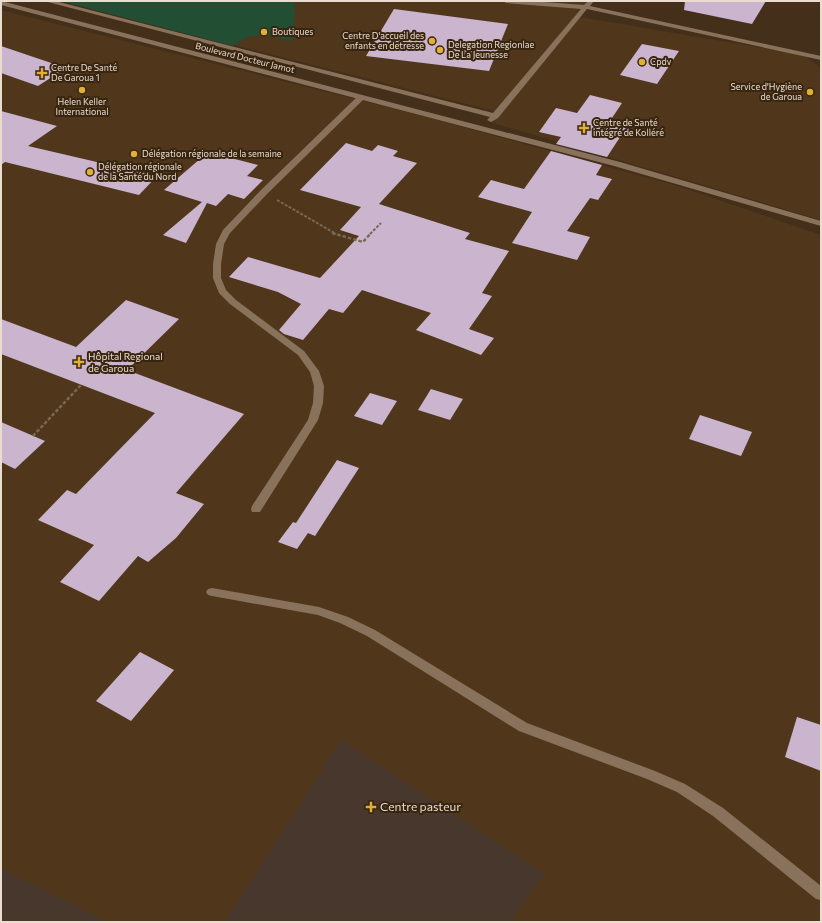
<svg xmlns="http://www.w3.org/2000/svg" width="822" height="923" font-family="Commissioner,sans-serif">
<rect width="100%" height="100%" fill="#432f1a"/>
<g fill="#50371c">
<path d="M61,1H593L580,17L803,55L821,68V220L490,122L498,112Z"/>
<path d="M1,10L422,116L681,187L821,235V922H1Z"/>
</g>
<g fill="#48372d">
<path d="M341,740L544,874L510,922H225Z"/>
<path d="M1,869L107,922H1Z"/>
</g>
<path fill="#224e33" d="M61,1H295L293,41C268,36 255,29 233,46Z"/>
<g fill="#cbb4ce">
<path d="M685,1H766L752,24L684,10Z"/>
<path d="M394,9L508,24L489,71L366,56Z"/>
<path d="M642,44L679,51L657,84L620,75Z"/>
<path d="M1,46L66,68L38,86L1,73Z"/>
<path d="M590,95L622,103L610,121L628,125L607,157L556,144L561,137L539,132L556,108L577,113Z"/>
<path d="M1,111L57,126L28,146L157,176L139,195L5,162L1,165Z"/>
<path d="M346,143L372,151L378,145L398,151L393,156L417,163L379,204L470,233L465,239L509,251L482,293L492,296L469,329L494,338L481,355L416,330L431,313L362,290L343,313L329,309L303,340L284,334L279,330L301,304L278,292L229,277L248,257L320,278L359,236L340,230L361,207L300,190Z"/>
<path d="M551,151L602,165L596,175L612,179L598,200L590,198L567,231L590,237L577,260L512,243L532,212L478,197L491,180L524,189Z"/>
<path d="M208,152L258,165L247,176L263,180L244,199L228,194L216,206L207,203L186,243L163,235L202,202L164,190Z"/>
<path d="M126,300L179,319L127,370L244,414L176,493L204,504L176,538L148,562L138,556L99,601L60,582L94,545L38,520L67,490L76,494L155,413L1,354V319L76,347Z"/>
<path d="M431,389L463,399L450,420L418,410Z"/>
<path d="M370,393L397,401L382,425L354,416Z"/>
<path d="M700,415L752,432L741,456L689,439Z"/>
<path d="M1,422L45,441L15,469L1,462Z"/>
<path d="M337,460L359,468L315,536L308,533L297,549L278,542L293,522L296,523Z"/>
<path d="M140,652L174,670L131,721L96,701Z"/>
<path d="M797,717L821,725V771L785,757Z"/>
</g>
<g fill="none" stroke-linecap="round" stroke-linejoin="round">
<g stroke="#796855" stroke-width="2" stroke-dasharray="3 1.5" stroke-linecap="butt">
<path d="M277,200L336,234"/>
<path d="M370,234L381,223"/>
</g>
<g stroke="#796855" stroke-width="2.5" stroke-dasharray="3.5 2" stroke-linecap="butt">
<path d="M332,233L363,242L371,233"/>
<path d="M33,436L81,385"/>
</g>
<path fill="#89725b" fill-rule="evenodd" d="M359,95H362L366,97L267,194L230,233L224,244L221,264V278L226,290L236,300L304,351L319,371L324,386L323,403L318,420L260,512H252L251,509L252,506L308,420L313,403L314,386L310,372L298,355L230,304L219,293L213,278V264L216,244L223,230L261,190Z"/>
<g fill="#89725b" fill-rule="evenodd">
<path d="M1,1L620,162L821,221V226L614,166L1,5Z"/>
<path d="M44,1H55L493,113L581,9L506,3L503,1H531L584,5L588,1H594L590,6L821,56V60L587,9L498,118L491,122L487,120L490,117Z"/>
<path d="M212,588L319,607L348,617L375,630L527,723L655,771L685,784L723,808L821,886V900L816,899L713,816L677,792L647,779L519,731L367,636L340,623L318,615L212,596L208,595L206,592L208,589Z"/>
</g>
</g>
<g fill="#dfb034" stroke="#382510" stroke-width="1.5">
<circle cx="264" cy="32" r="4"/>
<circle cx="432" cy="41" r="4"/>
<circle cx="440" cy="50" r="4"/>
<circle cx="642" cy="62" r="4"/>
<path d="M40 67h4v4h4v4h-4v4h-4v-4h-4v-4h4z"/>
<circle cx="82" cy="90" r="4"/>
<circle cx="810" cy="92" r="4"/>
<path d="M582 122h4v4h4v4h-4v4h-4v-4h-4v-4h4z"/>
<circle cx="134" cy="154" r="4"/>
<circle cx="90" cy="172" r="4"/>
<path d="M77 356h4v4h4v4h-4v4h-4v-4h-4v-4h4z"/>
<path d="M369 801h4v4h4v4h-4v4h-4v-4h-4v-4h4z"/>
</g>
<g text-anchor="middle" stroke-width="4" stroke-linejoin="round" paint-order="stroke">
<g font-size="9" fill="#eaddd0" stroke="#382510" text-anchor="start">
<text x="272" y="35">Boutiques</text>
<text x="424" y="39" text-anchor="end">Centre D'accueil des<tspan x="424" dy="10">enfants en detresse</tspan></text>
<text x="448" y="48">Delegation Regionlae<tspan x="448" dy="10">De La Jeunesse</tspan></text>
<text x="650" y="65">Cpdv</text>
<text x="51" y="71">Centre De Santé<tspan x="51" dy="10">De Garoua 1</tspan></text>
<text x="802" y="90" text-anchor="end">Service d'Hygiène<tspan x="802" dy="10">de Garoua</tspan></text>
<text x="82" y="105" text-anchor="middle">Helen Keller<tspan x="82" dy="10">International</tspan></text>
<text x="593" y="126">Centre de Santé<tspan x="593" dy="10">intégré de Kolléré</tspan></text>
<text x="142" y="157">Délégation régionale de la semaine</text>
<text x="98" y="170">Délégation régionale<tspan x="98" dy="10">de la Santé du Nord</tspan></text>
</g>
<g font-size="9" fill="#eaddd0" stroke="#382510">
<text transform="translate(245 58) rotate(14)" y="3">Boulevard Docteur Jamot</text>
</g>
<g font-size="10" fill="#eaddd0" stroke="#382510" text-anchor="start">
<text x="88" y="360">Hôpital Regional<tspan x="88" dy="12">de Garoua</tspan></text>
</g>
<g font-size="12" fill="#eaddd0" stroke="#382510" text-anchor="start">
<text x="380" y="811">Centre pasteur</text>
</g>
</g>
<rect width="822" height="923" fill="none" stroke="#eaddd0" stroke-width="4"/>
</svg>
